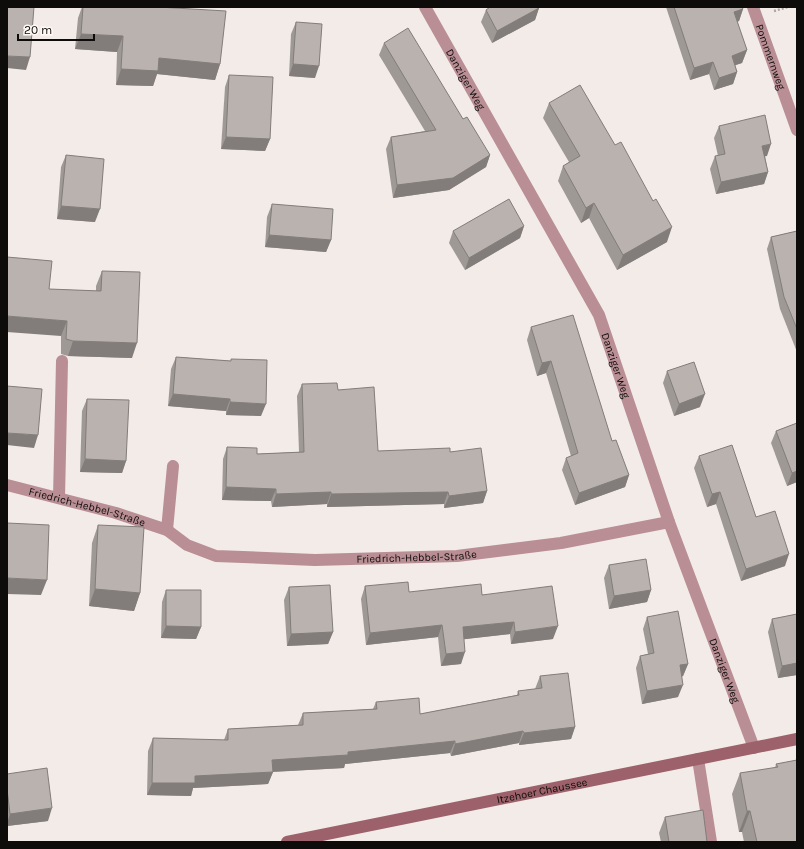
<svg xmlns="http://www.w3.org/2000/svg" width="804" height="849" font-family="Karla,sans-serif">
<rect width="100%" height="100%" fill="#f3ebe7"/>
<g fill="none" stroke-linecap="round" stroke-linejoin="round">
<path stroke="#aba5a2" stroke-width="2.5" stroke-dasharray="2 2" stroke-linecap="butt" d="M774,11L788,7"/>
<path stroke="#b98e94" stroke-width="12" d="M59,498L62,361"/>
<g stroke="#b98e94" stroke-width="12">
<path id="s1" d="M425,7L599,315L669,522L754,748"/>
<path id="s2" d="M753,7L797,130"/>
<path id="s3" d="M7,485L116,513L167,530L187,545L216,556L315,560L457,556L561,543L669,522"/>
<path d="M167,530L173,466"/>
<path d="M698,759L711,842"/>
</g>
<path stroke="#9c616a" stroke-width="12" id="s4" d="M287,842L797,739"/>
</g>
<g fill="#9f9996">
<path d="M82,7H158L220,64L215,80L157,74L153,86L116,85L117,52L75,49L78,18Z"/>
<path d="M666,7H742L743,9L739,21L737,22L747,50L742,63L735,65L737,72L733,84L714,90L709,74L690,80Z"/>
<path d="M539,8L535,20L492,43L481,22L486,10Z"/>
<path d="M296,22L315,78L289,76L291,34Z"/>
<path d="M384,43L463,119L490,155L486,167L449,190L393,198L386,149L391,137L425,131L379,55Z"/>
<path d="M229,75L270,139L265,151L221,149L225,87Z"/>
<path d="M549,103L667,242L617,270L589,218L581,223L558,181L563,166L569,162L543,118Z"/>
<path d="M719,126L767,156H765L768,172L764,184L716,194L710,169L715,156H718L714,138Z"/>
<path d="M66,155L95,222L57,219L61,167Z"/>
<path d="M272,204L331,240L326,252L265,247L267,217Z"/>
<path d="M524,226L520,238L465,270L449,243L453,231Z"/>
<path d="M797,231V352L780,309L767,249L771,237Z"/>
<path d="M102,271L132,358L68,356L61,354V336L49,289L96,291V286Z"/>
<path d="M531,327L612,441L629,475L625,487L575,505L562,470L566,458L571,456L546,373L537,376L527,340Z"/>
<path d="M176,357L231,361V359L261,416L226,415V411L168,406L171,369Z"/>
<path d="M667,371L700,407L674,416L663,383Z"/>
<path d="M302,384L338,390L378,451L450,452L487,491L483,503L444,508V504L327,507V504L272,507L271,501L222,500L223,459L227,447L257,454L299,452L297,396Z"/>
<path d="M87,399L126,461L122,473L80,472L82,411Z"/>
<path d="M797,423V482L787,486L771,443L776,431Z"/>
<path d="M699,456L756,517L785,566L741,581L716,504L707,507L694,468Z"/>
<path d="M98,525L140,593L134,611L89,606L92,543Z"/>
<path d="M609,565L651,590L647,602L609,609L604,578Z"/>
<path d="M365,586L409,592L482,595L553,639L511,644L510,634L464,639L461,664L441,666L438,637L366,645L361,599Z"/>
<path d="M289,587L333,632L328,644L287,646L284,600Z"/>
<path d="M166,590L201,627L196,639L161,638L162,602Z"/>
<path d="M797,614V675L778,678L768,632L772,619Z"/>
<path d="M647,617L688,664L683,676L681,677L678,697L642,704L636,668L640,656L648,654L643,629Z"/>
<path d="M540,676L575,727L571,739L519,745V743L451,756L450,753L345,764L344,768L273,772L268,784L193,788L191,796L147,795L148,751L153,738L224,740L228,729L298,725L303,713L373,709L376,702L420,714L517,695L518,691L535,689Z"/>
<path d="M797,760V842H744L742,832H739L732,794L740,773L775,768L776,764Z"/>
<path d="M7,774L48,821L7,826Z"/>
<path d="M665,817L707,842H661L659,833Z"/>
</g>
<g fill="#827d7a">
<path d="M539,8L535,20L492,43L497,31Z"/>
<path d="M743,9L739,21L729,24L734,12Z"/>
<path d="M81,34L123,36L117,52L75,49Z"/>
<path d="M747,50L742,63L727,68L732,56Z"/>
<path d="M7,56L30,57L26,70L7,68Z"/>
<path d="M159,58L220,64L215,80L157,74L153,86L116,85L121,69Z"/>
<path d="M713,62L709,74L690,80L694,68Z"/>
<path d="M293,64L319,66L315,78L289,76Z"/>
<path d="M737,72L733,84L714,90L719,78Z"/>
<path d="M226,137L270,139L265,151L221,149Z"/>
<path d="M771,144L767,156L758,158L762,146Z"/>
<path d="M490,155L486,167L449,190L393,198L397,185Z"/>
<path d="M768,172L764,184L716,194L721,182Z"/>
<path d="M594,203L589,218L581,223L586,208Z"/>
<path d="M61,206L100,209L95,222L57,219Z"/>
<path d="M524,226L520,238L465,270L469,258Z"/>
<path d="M672,227L667,242L617,270L623,255Z"/>
<path d="M269,235L331,240L326,252L265,247Z"/>
<path d="M7,316L67,321L61,336L7,332Z"/>
<path d="M73,341L137,343L132,358L68,356Z"/>
<path d="M551,361L546,373L537,376L542,363Z"/>
<path d="M173,394L230,399L226,411L168,406Z"/>
<path d="M705,394L700,407L674,416L679,404Z"/>
<path d="M230,402L266,404L261,416L226,415Z"/>
<path d="M7,433L38,435L34,448L7,445Z"/>
<path d="M85,459L126,461L122,473L80,472Z"/>
<path d="M797,471V482L787,486L792,473Z"/>
<path d="M629,475L625,487L575,505L579,493Z"/>
<path d="M226,487L276,489L271,501L222,500Z"/>
<path d="M487,491L483,503L444,508L449,496Z"/>
<path d="M331,492L327,504L272,507L276,494Z"/>
<path d="M448,492L444,504L327,507L331,494Z"/>
<path d="M720,492L716,504L707,507L712,494Z"/>
<path d="M789,554L785,566L741,581L746,569Z"/>
<path d="M7,578L47,580L41,595L7,594Z"/>
<path d="M95,589L140,593L134,611L89,606Z"/>
<path d="M651,590L647,602L609,609L614,596Z"/>
<path d="M514,622L510,634L458,640L463,627Z"/>
<path d="M442,625L438,637L366,645L370,633Z"/>
<path d="M166,626L201,627L196,639L161,638Z"/>
<path d="M558,626L553,639L511,644L515,632Z"/>
<path d="M333,632L328,644L287,646L291,634Z"/>
<path d="M465,652L461,664L441,666L446,654Z"/>
<path d="M797,663V675L778,678L782,666Z"/>
<path d="M688,664L683,676L675,678L680,665Z"/>
<path d="M683,685L678,697L642,704L647,691Z"/>
<path d="M575,727L571,739L519,745L524,733Z"/>
<path d="M523,731L519,743L451,756L455,744Z"/>
<path d="M455,741L450,753L345,764L344,768L268,772L272,760Z"/>
<path d="M273,772L268,784L193,788L191,796L147,795L152,783L195,776Z"/>
<path d="M52,808L48,821L7,826V823L10,814Z"/>
<path d="M747,811H750L742,832H739Z"/>
</g>
<g fill="#b9b2ae" stroke="#827d7a">
<path d="M7,7H34L30,57L7,56Z"/>
<path d="M83,7H158L226,11L220,64L159,58L158,71L121,69L123,36L81,34Z"/>
<path d="M490,7H539V8L497,31L486,10Z"/>
<path d="M674,7H742L743,9L734,12L747,50L732,56L737,72L719,78L713,62L694,68Z"/>
<path d="M296,22L322,24L319,66L293,64Z"/>
<path d="M408,28L463,119L467,117L490,155L453,178L397,185L391,137L436,130L384,43Z"/>
<path d="M229,75L273,77L270,139L226,137Z"/>
<path d="M580,85L615,145L621,142L653,201L656,199L672,227L623,255L594,203L586,208L563,166L580,156L549,103Z"/>
<path d="M765,115L771,144L762,146L768,172L721,182L715,156L725,154L719,126Z"/>
<path d="M66,155L104,159L100,209L61,206Z"/>
<path d="M509,199L524,226L469,258L453,231Z"/>
<path d="M272,204L333,209L331,240L269,235Z"/>
<path d="M797,231V329L784,297L771,237Z"/>
<path d="M7,257L52,261L49,289L101,291L102,271L140,272L137,343L73,341L66,339L67,321L7,316Z"/>
<path d="M573,315L612,441L616,440L629,475L579,493L566,458L578,453L551,361L542,363L531,327Z"/>
<path d="M176,357L231,361V359L267,360L266,404L230,402V399L173,394Z"/>
<path d="M694,362L705,394L679,404L667,371Z"/>
<path d="M337,383L338,390L374,387L378,451L450,448V452L481,448L487,491L449,496L448,492L331,494V492L276,494V489L226,487L227,447L257,448V454L304,452L302,384Z"/>
<path d="M7,386L42,389L38,435L7,433Z"/>
<path d="M87,399L129,400L126,461L85,459Z"/>
<path d="M797,423V471L792,473L776,431Z"/>
<path d="M732,445L756,517L775,511L789,554L746,569L720,492L712,494L699,456Z"/>
<path d="M7,523L49,525L47,580L7,578Z"/>
<path d="M98,525L144,527L140,593L95,589Z"/>
<path d="M646,559L651,590L614,596L609,565Z"/>
<path d="M408,582L409,592L481,584L482,595L552,586L558,626L515,632L514,622L463,627L465,652L446,654L442,625L370,633L365,586Z"/>
<path d="M330,585L333,632L291,634L289,587Z"/>
<path d="M166,590H201V627L166,626Z"/>
<path d="M678,611L688,664L680,665L683,685L647,691L640,656L654,653L647,617Z"/>
<path d="M797,614V663L782,666L772,619Z"/>
<path d="M568,673L575,727L524,733L523,731L455,744V741L348,752V755L272,760L273,772L195,776V783H152L153,738L228,740V729L303,725V713L377,709L376,702L419,698L420,714L519,695L518,691L542,688L540,676Z"/>
<path d="M797,760V842H757L750,811H747L740,773L778,767L776,764Z"/>
<path d="M47,768L52,808L10,814L7,789V774Z"/>
<path d="M703,810L707,842H669L665,817Z"/>
</g>
<g text-anchor="middle" stroke-width="3" stroke-linejoin="round" paint-order="stroke">
<g font-size="11" fill="#0e0c0a" stroke="#fff9f5">
<text dy="4" stroke="none"><textPath href="#s2" startOffset="53">Pommernweg</textPath></text>
<text dy="4" stroke="none"><textPath href="#s1" startOffset="83">Danziger Weg</textPath></text>
<text dy="4" stroke="none"><textPath href="#s1" startOffset="407">Danziger Weg</textPath></text>
<text dy="4" stroke="none"><textPath href="#s3" startOffset="83">Friedrich-Hebbel-Straße</textPath></text>
<text dy="4" stroke="none"><textPath href="#s3" startOffset="423">Friedrich-Hebbel-Straße</textPath></text>
<text dy="4" stroke="none"><textPath href="#s1" startOffset="731">Danziger Weg</textPath></text>
<text dy="4" stroke="none"><textPath href="#s4" startOffset="260">Itzehoer Chaussee</textPath></text>
</g>
</g>
<rect width="804" height="849" fill="none" stroke="#0e0c0a" stroke-width="16"/>
<path d="M18 34v6h76v-6" fill="none" stroke="#0e0c0a" stroke-width="2"/>
<text x="24" y="34" font-size="12" fill="#0e0c0a" stroke="#fff9f5" stroke-width="3" paint-order="stroke">20 m</text>
</svg>
